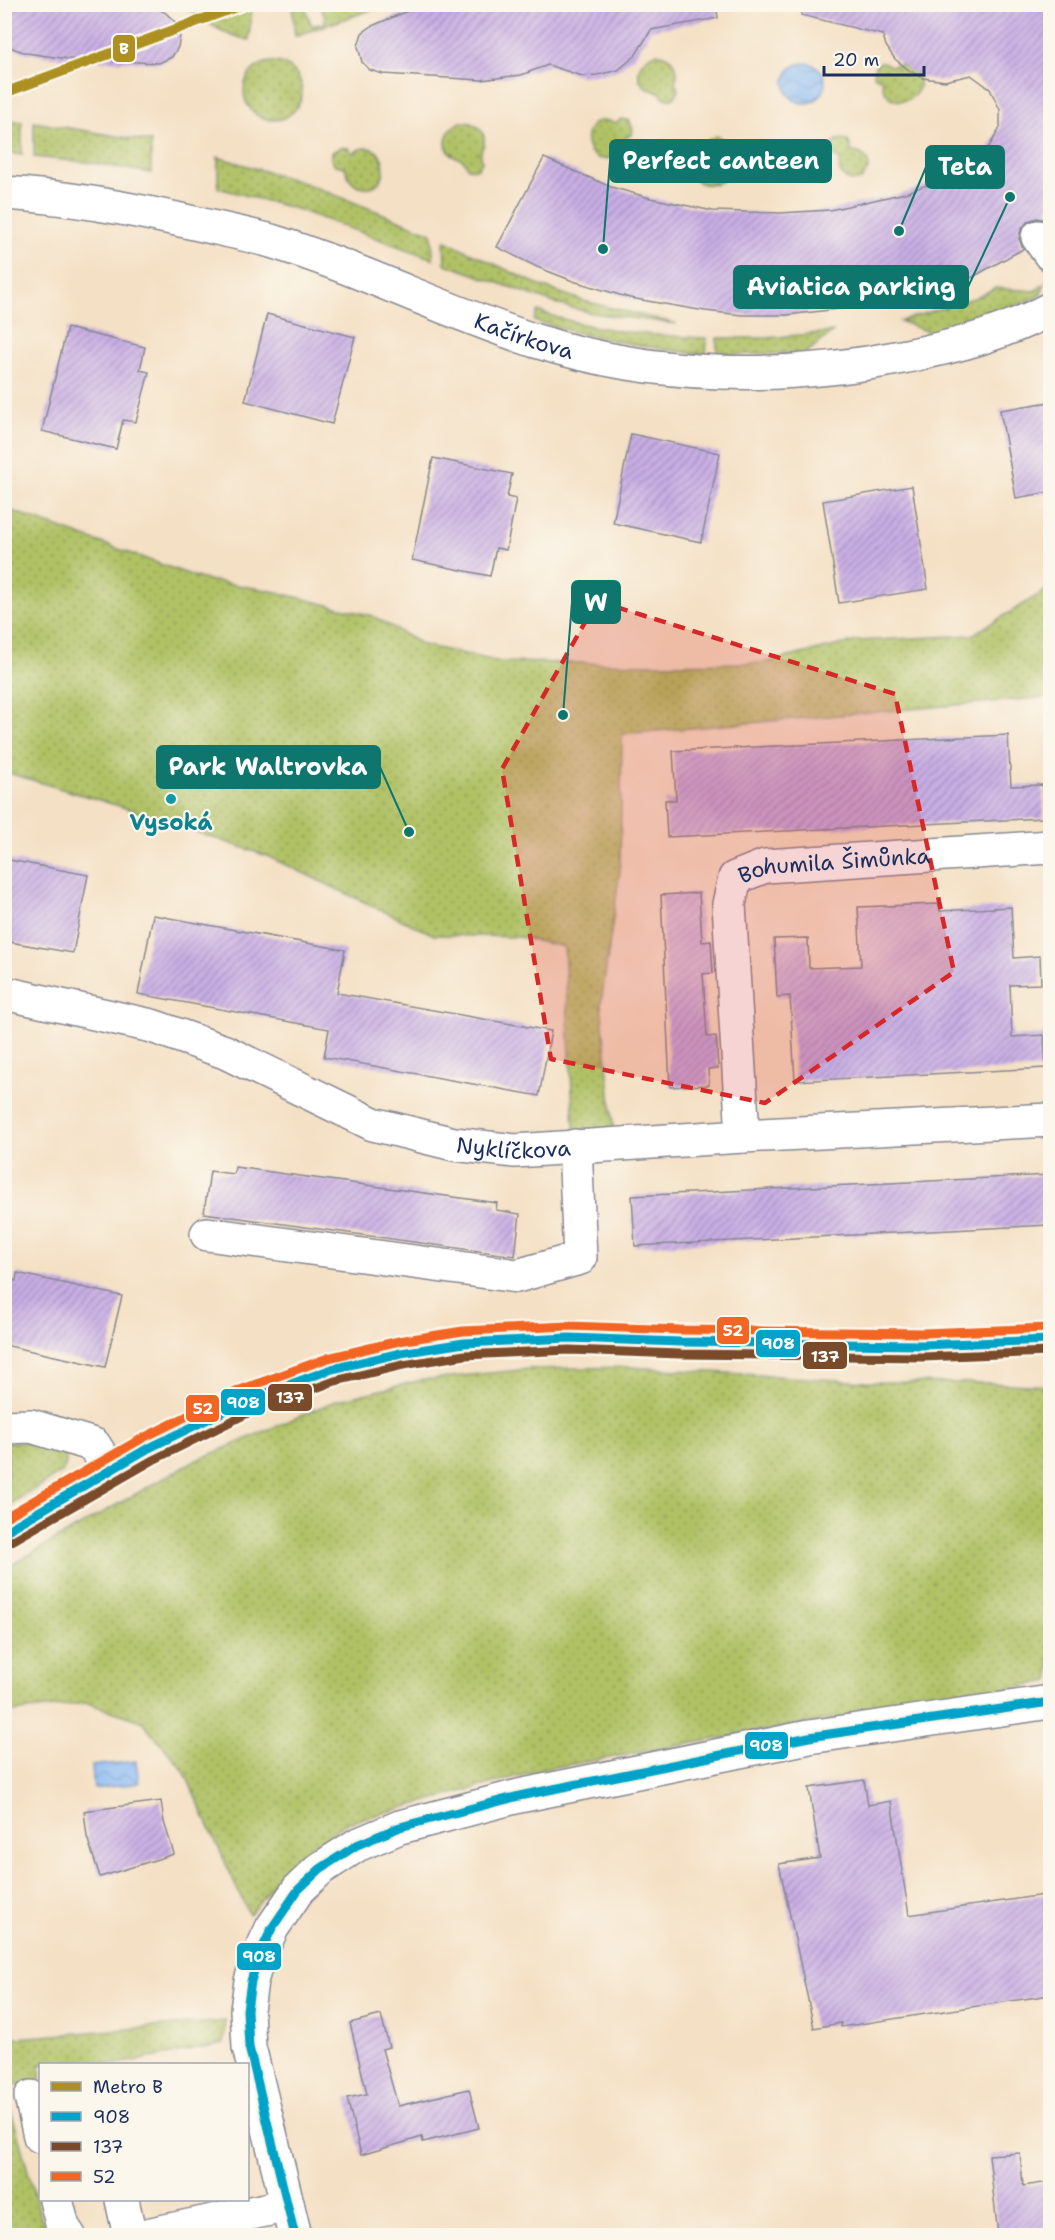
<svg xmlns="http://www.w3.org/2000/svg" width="1055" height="2240" font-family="'Shantell Sans',sans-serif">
<defs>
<pattern id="grass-dots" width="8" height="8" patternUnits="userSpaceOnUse" patternTransform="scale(1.5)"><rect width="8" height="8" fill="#b0c165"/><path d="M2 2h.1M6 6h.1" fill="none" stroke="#8e9d56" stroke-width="1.8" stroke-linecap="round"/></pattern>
<pattern id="water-waves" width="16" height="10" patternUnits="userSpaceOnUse" patternTransform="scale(1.5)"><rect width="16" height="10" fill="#88b9f4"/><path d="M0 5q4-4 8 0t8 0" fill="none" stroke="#6e97c9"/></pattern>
<pattern id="building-hatch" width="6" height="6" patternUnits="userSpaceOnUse" patternTransform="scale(1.5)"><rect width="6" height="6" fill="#c9aee4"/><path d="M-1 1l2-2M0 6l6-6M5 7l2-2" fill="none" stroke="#a28ebc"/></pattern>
</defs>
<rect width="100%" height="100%" fill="#fbf7ec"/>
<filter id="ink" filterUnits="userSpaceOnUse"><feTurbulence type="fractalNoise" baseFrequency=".0167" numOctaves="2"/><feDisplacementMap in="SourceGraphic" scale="12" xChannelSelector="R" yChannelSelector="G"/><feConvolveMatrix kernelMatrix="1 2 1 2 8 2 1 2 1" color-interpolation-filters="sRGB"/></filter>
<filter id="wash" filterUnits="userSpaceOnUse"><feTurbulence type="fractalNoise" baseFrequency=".008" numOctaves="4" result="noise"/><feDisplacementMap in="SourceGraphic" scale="24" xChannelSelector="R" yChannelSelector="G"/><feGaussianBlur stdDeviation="1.35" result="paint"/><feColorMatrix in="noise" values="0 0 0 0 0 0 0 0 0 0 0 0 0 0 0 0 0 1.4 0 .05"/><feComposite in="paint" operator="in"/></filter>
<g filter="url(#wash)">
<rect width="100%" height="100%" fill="#f4e0c4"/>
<g fill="url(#grass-dots)" stroke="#667862" stroke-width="1.5">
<path d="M247,5L252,6L249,40C222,34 203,21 183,5Z"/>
<path d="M292,5H304L312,26L326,22L320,5H386L295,36Z"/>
<path d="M657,53C673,56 681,67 675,83L679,90L674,98C667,101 663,98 660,92C633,90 631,60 657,53Z"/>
<path d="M880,62L886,63L890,66L902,64L917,72C930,104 883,113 882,80L874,76L875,66Z"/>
<circle cx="273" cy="91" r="29"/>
<path d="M621,119L630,121L633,130L631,135L625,138C624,146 622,154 613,157C579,170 576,108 616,123Z"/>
<path d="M5,120L22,122V155L5,153Z"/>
<path d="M34,122L151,142V173L93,163L34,157Z"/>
<path d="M461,122C473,121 486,129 484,143C484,146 481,149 481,152C480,156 482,159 482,162L477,169L468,168C466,165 465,162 463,160C460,158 456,158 454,156C439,145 447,128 461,122Z"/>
<path d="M716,136L721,138L725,143L723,152C750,187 683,198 691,162C692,153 699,149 706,146L708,140Z"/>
<path d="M843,139L849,142L852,152C862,152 869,158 869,168L861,180C847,184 836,175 840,160L832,154V145L837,140Z"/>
<path d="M341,147L348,148L352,153C390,130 396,197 359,186C350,183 347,175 345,167L335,165L331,159L332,152Z"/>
<path d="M218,157L307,184L432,233L433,259L296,209L218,188Z"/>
<path d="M444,240L541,286L584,301L677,324L592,313L560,305L445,264Z"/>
<path d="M1045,283L1041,293L1037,297L985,318L933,334L900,321L977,297L995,288L1035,291Z"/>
<path d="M538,311C591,331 650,335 707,338L706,355C647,348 591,338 534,321Z"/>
<path d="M833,332L806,353L717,355V338H766Z"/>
<path d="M4,508L202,579L272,591L373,616L423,645L501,662L654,664L763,663L857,641L972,635L1050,588V697L622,734L620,870L601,1004L615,1144L575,1146L564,947L519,937L434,935L267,856L129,809L5,772Z"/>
<path d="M631,1367L866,1382L987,1383L1050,1386V1681L545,1769L347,1823L293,1859L249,1915L184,1771L142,1721L87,1703L5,1713L4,1569L190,1463L335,1401L422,1380L529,1369Z"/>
<path d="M5,1442C22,1442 82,1438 62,1472L5,1507L8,1456L5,1455Z"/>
<path d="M225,2021L224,2044L118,2064H40V2080L5,2087V2039Z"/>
<path d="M4,2089H5L46,2235H5Z"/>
</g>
<g fill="url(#water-waves)" stroke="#5274a9" stroke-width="1.5">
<circle cx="805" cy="83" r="20"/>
<path d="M136,1761L139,1783L94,1789L92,1766Z"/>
</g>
<g id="blocks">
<g fill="url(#building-hatch)">
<path d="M4,4H149L166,13L177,24L180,36L178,47L172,57L159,63L69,59L26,53L4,45Z"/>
<path d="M424,4H716L718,18L651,30L635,56L618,70L597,75L582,76L548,65L521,75L481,80L383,74L370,70L362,62L358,46L362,33L372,26Z"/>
<path d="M802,4H1050V224L1045,220L1037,218L1028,221L1021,230L1019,239L1023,249L971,278L934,291L865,306L787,315H742L705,311L630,298L573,281L537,267L497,247L544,158L611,187L650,198L713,211L780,213L830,210L905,193L943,179L987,150L1000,128V110L990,89L971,75L945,81L923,78L910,71L895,59L886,46L883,35L801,15Z"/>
<path d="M267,314L355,337L332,424L245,401Z"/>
<path d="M67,328L145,347L140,370L149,372L136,422L123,420L116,449L42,431Z"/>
<path d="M1050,402V492L1016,498L1000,410Z"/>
<path d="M631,434L720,453L701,542L613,523Z"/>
<path d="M433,458L512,474L507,497L516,499L506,550L496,548L490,576L412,560Z"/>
<path d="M912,486L928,589L839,603L823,501Z"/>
<path d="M1008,735L1011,786L1043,785L1044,818L667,837L665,800H676L673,751Z"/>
<path d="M4,859L88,875L73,953L4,941Z"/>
<path d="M699,893L702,942L711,941L713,973L703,974L707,1037L716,1036L718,1068L708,1069L709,1085L670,1087L661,895Z"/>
<path d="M939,904L940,911L1011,907L1014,958L1040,956L1041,984L1010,985L1012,1037L1044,1035L1046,1068L795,1081L790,996L777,997L774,939L808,938L809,968L861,966L858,907Z"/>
<path d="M153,915L345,950L337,993L551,1031L539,1096L324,1057L329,1029L138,994Z"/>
<path d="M235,1167L497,1203L496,1210L520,1214L515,1256L204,1213L210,1171L234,1174Z"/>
<path d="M1050,1175V1225L635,1246L632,1196Z"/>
<path d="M17,1273L122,1296L105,1367L4,1345V1279L16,1281Z"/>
<path d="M864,1780L868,1805L891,1801L909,1915L1050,1894V1995L841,2027V2023L814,2028L779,1864L820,1858L809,1788Z"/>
<path d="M161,1801L164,1822L174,1854L100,1877L87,1837L84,1811Z"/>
<path d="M381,2015L389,2047L382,2049L398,2106L469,2089L479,2128L423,2142L422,2137L361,2155L347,2098L367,2094L350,2023Z"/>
<path d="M1020,2153L1023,2186L1050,2182V2235H998L989,2155Z"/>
</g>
</g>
</g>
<g filter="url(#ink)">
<use href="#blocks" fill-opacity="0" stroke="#888891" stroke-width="1.5"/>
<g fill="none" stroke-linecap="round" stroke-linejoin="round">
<defs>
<g id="minor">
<path id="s1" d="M4,193C71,197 138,210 203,225C225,230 249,235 271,241C362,269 446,312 536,341C656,379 784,381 907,356C957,346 1005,333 1050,309"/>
<path d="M1038,237L1050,254"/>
<path id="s2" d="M4,993L152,1026L225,1052L373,1124L454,1144L515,1151L743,1136L1050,1120"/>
<path id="s3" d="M743,1136L729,904L735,878L765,866L1050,847"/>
<path d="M207,1234L517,1276L580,1258L575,1146"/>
<path d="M4,1427L31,1426L94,1445L110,1470"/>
<path d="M4,1532L147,1449L245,1401L332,1369L401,1353L464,1343L569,1338L680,1342L923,1345L1050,1340"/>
<path d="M31,2097L40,2136"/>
<path d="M56,2200L63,2227L69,2236"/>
<path d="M122,2200L130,2236"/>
<path d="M142,2236L270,2209L287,2204"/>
<path d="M295,2236L249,2047L247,2010L251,1981L258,1958L272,1928L298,1890L320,1869L357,1845L400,1827L519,1796L809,1737L1050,1702"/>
</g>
</defs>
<use href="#minor" stroke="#888891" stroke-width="36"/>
<use href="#minor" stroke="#fff" stroke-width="33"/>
<defs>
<g id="bus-1">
<path d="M4,1532L147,1449L245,1401L332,1369L401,1353L464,1343L569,1338L680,1342L923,1345L1050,1340"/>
<path d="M295,2236L249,2047L247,2010L251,1981L258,1958L272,1928L298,1890L320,1869L357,1845L400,1827L519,1796L809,1737L1050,1702"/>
</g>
<path id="bus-2" d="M10,1542L153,1460L250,1412L335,1381L403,1365L465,1355L569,1350L680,1354L923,1357L1050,1352"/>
<path id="bus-3" d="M4,1518L141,1439L240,1390L328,1358L399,1341L463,1331L568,1326L680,1330L923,1333L1050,1328"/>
</defs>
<use href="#bus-1" stroke="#fbf7ec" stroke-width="14"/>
<use href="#bus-2" stroke="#fbf7ec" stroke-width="14"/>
<use href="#bus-3" stroke="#fbf7ec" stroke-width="14"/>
<use href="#bus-1" stroke="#01a3c8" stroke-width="9"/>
<use href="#bus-2" stroke="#7a4b2a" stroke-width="9"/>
<use href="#bus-3" stroke="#f26522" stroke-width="9"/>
<defs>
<path id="metro-1" d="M4,93L244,4"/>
</defs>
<use href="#metro-1" stroke="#fbf7ec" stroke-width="15"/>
<use href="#metro-1" stroke="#ad9021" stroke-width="10"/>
</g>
</g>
<path fill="#d62828" fill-opacity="0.2" stroke="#d62828" stroke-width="4.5" stroke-dasharray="12 8" stroke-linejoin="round" d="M597,601L895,694L954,972L765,1103L551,1059L502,769Z"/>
<circle fill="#0f9aa8" stroke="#fbf7ec" stroke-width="2" cx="171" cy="799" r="6"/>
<g text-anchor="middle" stroke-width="4.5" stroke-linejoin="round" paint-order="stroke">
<g font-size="22" fill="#1b2f5e" stroke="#fbf7ec">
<text dy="8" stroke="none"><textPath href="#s1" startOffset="542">Kačírkova</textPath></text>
<text dy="8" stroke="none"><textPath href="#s3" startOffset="360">Bohumila Šimůnka</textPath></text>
<text dy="8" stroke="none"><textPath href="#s2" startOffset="537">Nyklíčkova</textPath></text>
</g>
<g font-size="22" font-weight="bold" fill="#0d838f" stroke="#fbf7ec">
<text x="171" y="830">Vysoká</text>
</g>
</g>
<path fill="none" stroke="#0f766e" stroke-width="2" d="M603 249L610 161M899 231L926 167M1010 197L968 287M563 715L572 602M409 832L380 767"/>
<g fill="#0f766e" stroke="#fbf7ec" stroke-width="2">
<circle cx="603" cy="249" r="6"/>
<circle cx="899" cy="231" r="6"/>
<circle cx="1010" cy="197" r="6"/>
<circle cx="563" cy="715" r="6"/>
<circle cx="409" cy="832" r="6"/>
</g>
<g fill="#0f766e" stroke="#0f766e" stroke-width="2">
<rect x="610" y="140" width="221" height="42" rx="6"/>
<rect x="926" y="146" width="78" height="42" rx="6"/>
<rect x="734" y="266" width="234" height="42" rx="6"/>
<rect x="572" y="581" width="48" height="42" rx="6"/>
<rect x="157" y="746" width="223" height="42" rx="6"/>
</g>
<g font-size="24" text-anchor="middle" font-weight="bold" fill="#fff">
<text x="721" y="169">Perfect canteen</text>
<text x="965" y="175">Teta</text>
<text x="851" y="295">Aviatica parking</text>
<text x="596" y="611">W</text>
<text x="268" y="775">Park Waltrovka</text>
</g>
<g stroke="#fbf7ec" stroke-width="2">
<rect x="112" y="34" width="24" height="29" rx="6" fill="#ad9021"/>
<rect x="716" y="1316" width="34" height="29" rx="6" fill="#f26522"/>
<rect x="755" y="1329" width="46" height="29" rx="6" fill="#01a3c8"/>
<rect x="802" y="1341" width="46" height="29" rx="6" fill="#7a4b2a"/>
<rect x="267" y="1383" width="46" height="29" rx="6" fill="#7a4b2a"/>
<rect x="220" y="1388" width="46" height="28" rx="6" fill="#01a3c8"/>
<rect x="185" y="1394" width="35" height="29" rx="6" fill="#f26522"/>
<rect x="744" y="1731" width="45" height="29" rx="6" fill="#01a3c8"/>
<rect x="236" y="1942" width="46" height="29" rx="6" fill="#01a3c8"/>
</g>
<g font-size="16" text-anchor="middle" font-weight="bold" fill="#fff">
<text x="124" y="54">B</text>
<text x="733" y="1336">52</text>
<text x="778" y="1349">908</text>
<text x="825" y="1362">137</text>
<text x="290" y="1403">137</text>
<text x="243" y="1408">908</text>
<text x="203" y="1414">52</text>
<text x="766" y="1751">908</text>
<text x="259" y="1962">908</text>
</g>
<rect width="1055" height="2240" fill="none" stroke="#fbf7ec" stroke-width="24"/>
<rect x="39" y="2063" width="210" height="138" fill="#fbf7ec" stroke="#a1a7b3" stroke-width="1.5"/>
<rect x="51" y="2082" width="30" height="9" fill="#ad9021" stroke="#a1a7b3" stroke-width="1.5"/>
<text x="93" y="2093" font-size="18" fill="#1b2f5e">Metro B</text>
<rect x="51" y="2112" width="30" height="9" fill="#01a3c8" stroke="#a1a7b3" stroke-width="1.5"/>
<text x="93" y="2123" font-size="18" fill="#1b2f5e">908</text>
<rect x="51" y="2142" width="30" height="9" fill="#7a4b2a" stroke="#a1a7b3" stroke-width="1.5"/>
<text x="93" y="2153" font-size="18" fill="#1b2f5e">137</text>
<rect x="51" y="2172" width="30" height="9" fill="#f26522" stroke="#a1a7b3" stroke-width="1.5"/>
<text x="93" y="2183" font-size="18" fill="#1b2f5e">52</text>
<path d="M824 66v9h100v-9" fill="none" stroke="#1b2f5e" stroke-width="3"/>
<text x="833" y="66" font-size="18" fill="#1b2f5e" stroke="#fbf7ec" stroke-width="4.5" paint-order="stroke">20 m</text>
</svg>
